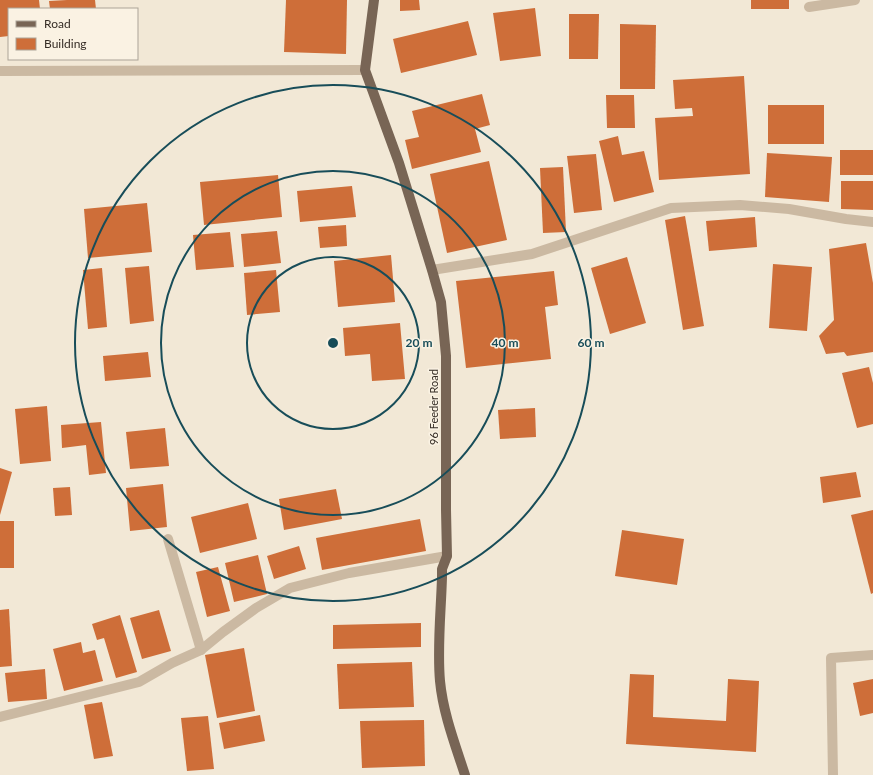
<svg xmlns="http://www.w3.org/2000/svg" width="873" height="775" font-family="Lato,sans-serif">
<rect width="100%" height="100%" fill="#f2e8d6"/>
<g fill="#ce6e39">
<path d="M0,0H39L40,9H9V36L0,37Z"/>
<path d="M67,0H95L96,9H50L49,1Z"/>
<path d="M286,0H347L346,54L284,52Z"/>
<path d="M400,0H419L420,10L400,11Z"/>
<rect x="751" y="0" width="38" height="9"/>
<path d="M535,8L541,56L500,61L493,13Z"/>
<path d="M569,14H599L598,59H569Z"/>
<path d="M468,21L477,55L401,73L393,39Z"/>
<path d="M620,24L656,25L655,89H620Z"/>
<path d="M744,76L750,174L659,180L655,118L693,116L692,108L675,109L673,80Z"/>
<path d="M482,94L490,125L475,129L481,152L412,169L405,140L419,137L412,111Z"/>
<path d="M606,95H634L635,128H607Z"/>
<rect x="768" y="105" width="56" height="39"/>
<path d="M618,136L622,155L644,151L654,192L614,202L599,141Z"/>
<rect x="840" y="150" width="33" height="25"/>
<path d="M767,153L832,157L829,202L765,197Z"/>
<path d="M596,154L602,210L574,213L567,156Z"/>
<path d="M489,161L507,240L447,253L430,174Z"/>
<path d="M563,167L566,232L543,233L540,168Z"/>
<path d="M278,175L282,217L204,225L200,182Z"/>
<path d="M841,181H873V210L841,209Z"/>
<path d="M352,186L356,217L300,222L297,191Z"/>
<path d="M147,203L152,252L88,258L84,209Z"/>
<path d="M685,216L704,326L683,330L665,220Z"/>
<path d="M755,217L757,247L709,251L706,221Z"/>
<path d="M346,225L347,246L320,248L318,227Z"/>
<path d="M277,231L281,263L244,267L241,234Z"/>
<path d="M230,232L234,267L196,270L193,235Z"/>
<path d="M866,243L873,283V352L847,356L844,352L826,354L819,336L834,320L829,249Z"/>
<path d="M391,255L395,302L338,307L334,261Z"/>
<path d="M627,257L646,323L610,334L591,268Z"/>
<path d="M773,264L812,267L807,331L769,328Z"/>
<path d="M149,266L154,321L130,324L125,268Z"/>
<path d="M102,268L107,327L88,329L83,270Z"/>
<path d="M276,270L280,312L247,315L244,273Z"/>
<path d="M554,271L558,305L545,307L551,359L466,368L456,281Z"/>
<path d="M400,323L405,379L372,381L370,354L345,356L343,328Z"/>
<path d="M148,352L151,377L105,381L103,356Z"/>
<path d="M869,367L873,383V424L857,428L842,373Z"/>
<path d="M47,406L51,461L20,464L15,409Z"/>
<path d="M535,408L536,437L500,439L498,410Z"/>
<path d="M101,422L106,473L89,475L86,445L62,448L61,425Z"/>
<path d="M165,428L169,466L130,469L126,432Z"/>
<path d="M0,468L12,472L0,515Z"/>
<path d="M856,472L861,497L823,503L820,477Z"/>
<path d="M163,484L167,527L130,531L126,488Z"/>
<path d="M70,487L72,515L55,516L53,488Z"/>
<path d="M336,489L342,519L284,530L279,499Z"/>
<path d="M248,503L257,539L200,553L191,517Z"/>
<path d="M873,510V593L871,594L851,515Z"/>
<path d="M420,519L426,551L322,570L316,538Z"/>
<rect x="0" y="521" width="14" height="47"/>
<path d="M622,530L684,539L677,585L615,576Z"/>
<path d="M299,546L306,569L274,579L267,556Z"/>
<path d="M258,555L267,594L234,602L225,563Z"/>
<path d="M218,567L230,611L207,617L196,572Z"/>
<path d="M9,609L12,666L0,667V610Z"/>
<path d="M159,610L171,651L142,659L130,618Z"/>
<path d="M120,615L137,672L116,678L104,638L97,640L92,624Z"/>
<path d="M421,623V647L333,649V625Z"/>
<path d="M81,642L83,653L95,650L103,681L64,691L53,649Z"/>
<path d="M244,648L255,711L217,718L205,655Z"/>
<path d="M412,662L414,707L339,709L337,664Z"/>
<path d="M45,669L47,699L8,702L5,673Z"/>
<path d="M630,674L654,675L653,717L726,721L728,679L759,681L756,752L626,744Z"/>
<path d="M873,679V713L860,716L853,683Z"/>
<path d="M102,702L113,756L94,759L84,705Z"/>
<path d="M260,715L265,741L224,749L219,723Z"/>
<path d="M208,716L214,769L187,771L181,718Z"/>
<path d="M424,720L425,766L362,768L360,721Z"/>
</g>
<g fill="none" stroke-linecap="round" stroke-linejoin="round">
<g stroke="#cbb9a2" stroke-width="10">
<path d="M809,7L855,0"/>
<path d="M0,71L365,70"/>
<path d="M432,270L532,254L671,208L740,205L789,209L846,219L873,222"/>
<path d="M168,539L201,650"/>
<path d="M0,717L139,682L172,663L201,650L223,632L256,608L290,588L349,573L447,556"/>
<path d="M833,775L831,658L873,655"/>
</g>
<path stroke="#786555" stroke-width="10" d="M374,0L365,70L399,163L432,270L441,302L446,356V510L447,556L442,569V577C441,612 437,647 440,681C443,713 455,744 465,775"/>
</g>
<g fill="none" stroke="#184d59" stroke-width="2">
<circle cx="333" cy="343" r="86"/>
<circle cx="333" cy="343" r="172"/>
<circle cx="333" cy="343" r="258"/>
</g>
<g text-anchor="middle" stroke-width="3" stroke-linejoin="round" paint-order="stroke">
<g font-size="11" fill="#352c25" stroke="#faf2e3">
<text transform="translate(434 407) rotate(-90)" y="4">96 Feeder Road</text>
</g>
</g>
<circle cx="333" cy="343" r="6" fill="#184d59" stroke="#faf2e3" stroke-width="2"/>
<g font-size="12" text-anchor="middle" font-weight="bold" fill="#184d59" stroke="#faf2e3" stroke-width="3" stroke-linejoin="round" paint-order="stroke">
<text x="419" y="347">20 m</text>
<text x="505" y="347">40 m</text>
<text x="591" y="347">60 m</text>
</g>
<rect x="8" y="8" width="130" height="52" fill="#faf2e3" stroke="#aba397"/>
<rect x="16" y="21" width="20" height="6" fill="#786555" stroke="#aba397"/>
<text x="44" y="28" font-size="12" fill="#352c25">Road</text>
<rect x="16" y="38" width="20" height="12" fill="#ce6e39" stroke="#aba397"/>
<text x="44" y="48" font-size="12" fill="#352c25">Building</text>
</svg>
